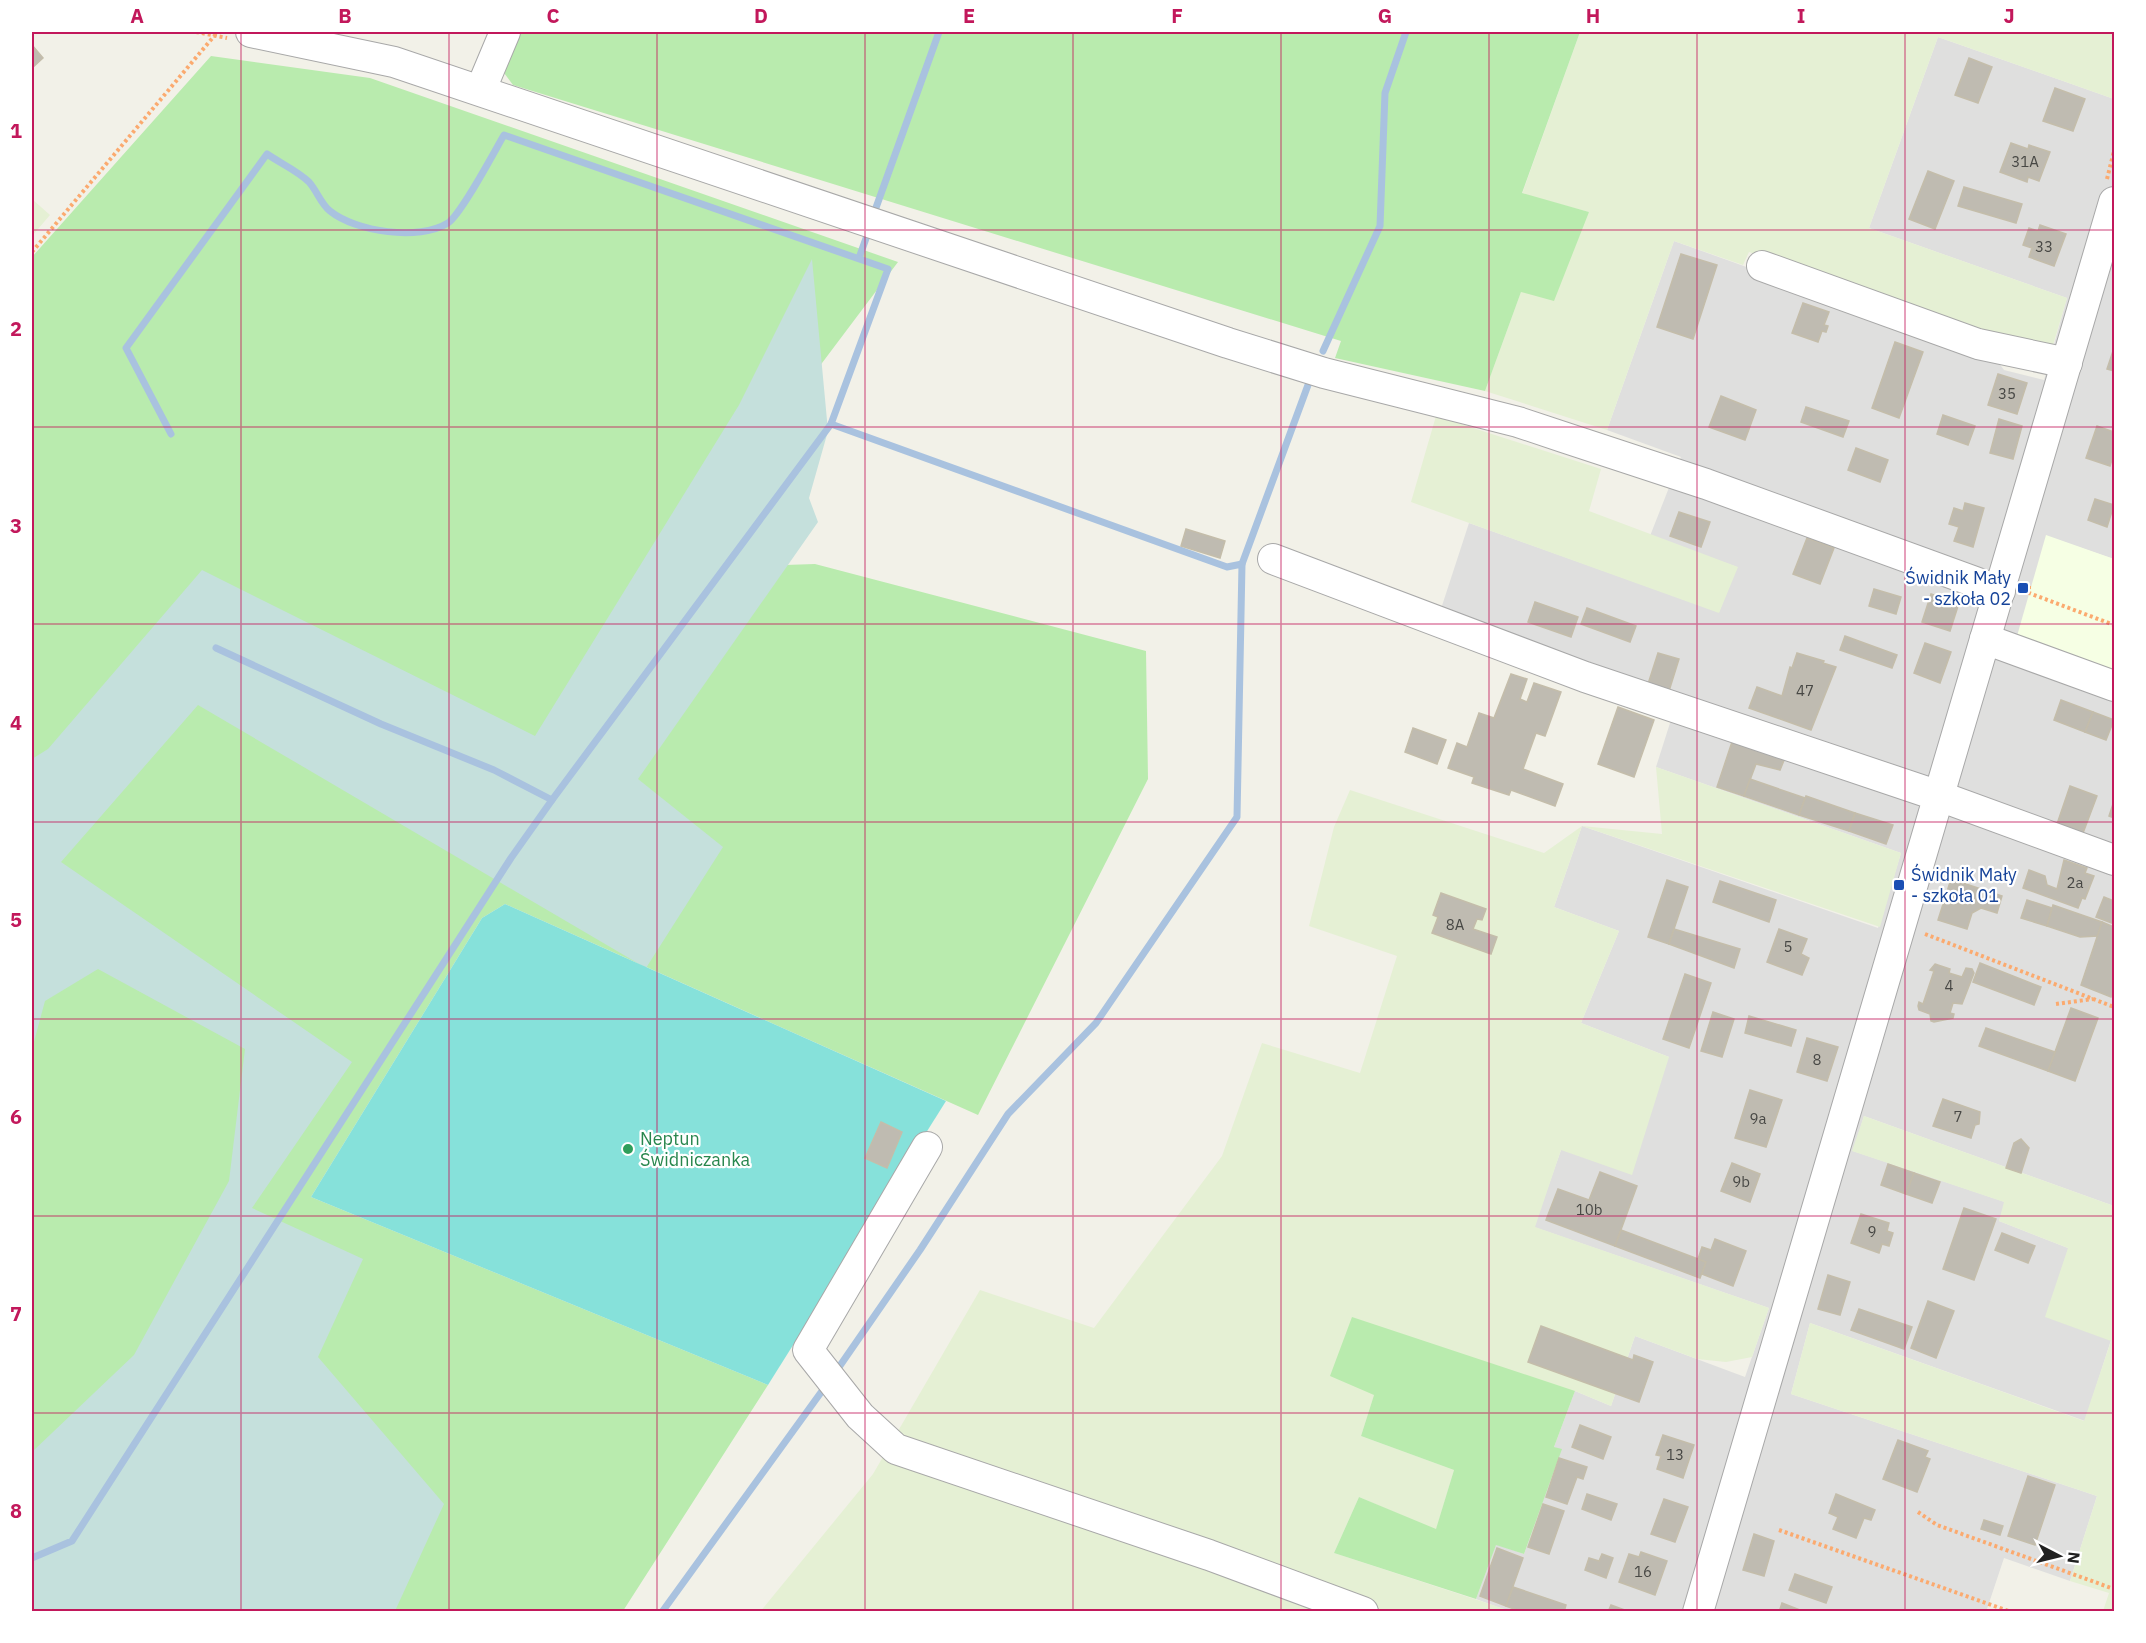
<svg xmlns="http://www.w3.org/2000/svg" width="2146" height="1643" font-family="'IBM Plex Sans',sans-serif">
<rect width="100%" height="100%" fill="#f2f1e8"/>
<path fill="#dfdfde" d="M1938,37L2114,99V559L2046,536L2114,679V1206L1864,1116L1853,1151L2005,1202L1999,1221L2068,1248L2111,1340L2085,1421L1810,1323L1791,1394L2097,1496L2070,1581L2004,1558L1986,1612H1511L1476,1599L1496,1544L1524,1554L1561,1450L1554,1447L1575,1391L1611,1406L1635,1336L1745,1377L1769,1308L1534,1227L1561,1150L1669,1057L1581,1023L1619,931L1554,907L1582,826L1878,928L1901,853L1656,767L1677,701L1438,618L1469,523L1719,612L1737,567L1650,536L1681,457L1607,430L1674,241L1993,355L2004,370L2044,380L2067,298L1869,228Z"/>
<path fill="#f6ffe4" d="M2046,535L2114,559V679L2015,643Z"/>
<g fill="#e5f0d4">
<path d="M1580,32H2114V99L1938,37L1869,228L2067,298L2051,352L1995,340L1749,252L1743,265L1674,241L1607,430L1485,391L1521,292L1589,212L1522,194Z"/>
<path d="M32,199L50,215L32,236Z"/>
<path d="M1436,416L1601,469L1589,511L1738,567L1719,613L1411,502Z"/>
<path d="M1656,767L1901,853L1880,927L1582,826L1554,907L1619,931L1581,1023L1669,1057L1632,1175L1561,1150L1535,1227L1769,1308L1752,1357L1726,1362L1697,1359L1635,1336L1611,1406L1575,1391L1374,1395L1361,1436L1454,1470L1436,1530L1359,1497L1334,1553L1511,1611L760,1612L873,1474L980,1290L1094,1328L1222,1156L1262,1043L1360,1073L1397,956L1309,926L1334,827L1350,790L1544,853L1582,826L1662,834Z"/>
<path d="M1864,1116L2114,1206V1611H2103L2109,1593L2070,1581L2097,1496L1791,1394L1810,1323L2084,1421L2111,1341L2045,1317L2068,1248L1999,1221L2004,1202L1852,1151Z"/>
</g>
<g fill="#b9ebae">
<path d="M513,32H1580L1522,193L1589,212L1554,301L1521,292L1485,391L1335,358L1341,341L513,85L499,66Z"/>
<path d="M211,56L370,78L898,262L667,569L815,564L1146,651L1148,779L978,1115L505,904L482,918L311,1197L768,1385L623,1611L32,1612V257Z"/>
<path d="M1352,1317L1575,1391L1554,1447L1562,1449L1524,1554L1496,1545L1476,1599L1334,1553L1359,1497L1436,1529L1454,1470L1361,1436L1374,1395L1330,1376Z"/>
</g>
<path fill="#c5e0dc" d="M812,259L828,431L809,498L818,522L638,779L723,847L646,968L198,705L61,862L352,1062L252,1208L363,1259L318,1357L444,1504L395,1611H32V1452L134,1355L229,1181L245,1049L98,969L45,1001L32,1049V759L48,749L202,570L535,736L739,405Z"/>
<path fill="#86e1da" d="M505,904L946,1101L768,1385L311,1197L482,918Z"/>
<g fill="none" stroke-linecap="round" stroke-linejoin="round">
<g stroke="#a9c2df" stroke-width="7">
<path d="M873,216L939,32"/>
<path d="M859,258L869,230"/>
<path d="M1323,351L1380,226L1385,93L1406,32"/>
<path d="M831,424L1227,567L1242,564L1237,817L1096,1023L1008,1114L920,1250L837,1370"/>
<path d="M1242,564L1308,385"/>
<path d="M216,648L381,724L494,770L552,800"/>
<path d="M32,1558L72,1541L511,858L552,800L831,424L888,269L504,135C494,152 462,213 448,223C419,241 356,232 330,211C321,204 317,191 309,182C298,171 280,163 267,154L126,348L171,434"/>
<path d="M662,1612L822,1391"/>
</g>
</g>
<g fill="#bfbbb1" stroke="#c4bdaa" stroke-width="1.5">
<path d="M32,45L43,58L32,68Z"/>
<path d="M1969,58L1992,67L1978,103L1955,95Z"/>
<path d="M2055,88L2085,99L2073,131L2043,121Z"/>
<path d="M2011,143L2028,149L2029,145L2050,152L2039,181L2028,177L2027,182L2000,172Z"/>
<path d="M1928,171L1954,181L1935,229L1909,219Z"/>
<path d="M1964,187L2022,204L2016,223L1958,206Z"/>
<path d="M2040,225L2066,234L2054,266L2029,257L2032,248L2023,245L2029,228L2038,231Z"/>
<path d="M1681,254L1717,265L1693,339L1657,327Z"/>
<path d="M1803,303L1829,312L1824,325L1828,326L1826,332L1822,331L1818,342L1792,333Z"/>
<path d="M1895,342L1923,352L1899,418L1872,408Z"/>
<path d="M2114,348V371L2107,369Z"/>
<path d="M1998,374L2027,383L2017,414L1988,405Z"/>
<path d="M1721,396L1756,410L1745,440L1709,427Z"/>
<path d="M1806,407L1849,421L1843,437L1801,422Z"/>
<path d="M1943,415L1975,426L1968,445L1937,434Z"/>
<path d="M1999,419L2022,426L2013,459L1990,453Z"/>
<path d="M2097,426L2114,432V453L2110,466L2086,458Z"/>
<path d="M1856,448L1888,460L1880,482L1848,470Z"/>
<path d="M2095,499L2114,505L2107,527L2088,520Z"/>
<path d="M1965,503L1984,508L1973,547L1954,541L1959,527L1949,524L1954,508L1963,511Z"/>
<path d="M1679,512L1710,522L1701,547L1670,536Z"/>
<path d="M1186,529L1225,541L1220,558L1181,546Z"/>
<path d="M1807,538L1834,548L1820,584L1793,574Z"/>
<path d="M1874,589L1901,597L1896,614L1869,606Z"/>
<path d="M1931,594L1959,603L1950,631L1922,622Z"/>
<path d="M1535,602L1578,617L1571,637L1528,622Z"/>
<path d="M1587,608L1636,626L1630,642L1581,624Z"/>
<path d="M1845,636L1897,655L1892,668L1840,650Z"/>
<path d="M1925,643L1951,652L1940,683L1914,673Z"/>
<path d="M1658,653L1679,659L1669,691L1648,684Z"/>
<path d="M1797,653L1824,661L1823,663L1836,667L1811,730L1749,708L1757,687L1782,696L1790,667L1792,668Z"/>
<path d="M1511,674L1527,679L1520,699L1527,702L1534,683L1561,692L1545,736L1536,733L1523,769L1563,784L1555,806L1511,790L1509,795L1472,783L1474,777L1448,768L1457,743L1467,747L1479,713L1494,718Z"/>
<path d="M2061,700L2093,712L2085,732L2054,720Z"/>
<path d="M1618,707L1654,720L1634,777L1598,764Z"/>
<path d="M2093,712L2114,720L2106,740L2085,732Z"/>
<path d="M1413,728L1446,740L1437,764L1405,752Z"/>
<path d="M1733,739L1787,753L1780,770L1756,764L1744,796L1717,787Z"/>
<path d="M1750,779L1805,798L1799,815L1744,796Z"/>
<path d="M2070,786L2097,796L2083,833L2057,824Z"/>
<path d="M1806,796L1855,813L1849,831L1799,815Z"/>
<path d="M2114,801V818L2109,816Z"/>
<path d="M1855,813L1893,825L1886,844L1849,831Z"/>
<path d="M2064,860L2087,868L2085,873L2094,876L2085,899L2082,898L2078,908L2023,888L2029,870L2045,876L2047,885L2057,889Z"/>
<path d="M1951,879L2002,896L1997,913L1981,908L1972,913L1967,929L1938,920Z"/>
<path d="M1667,880L1688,887L1669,944L1648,937Z"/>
<path d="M1720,881L1776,900L1769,922L1713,902Z"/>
<path d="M1441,893L1486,909L1482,920L1477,919L1473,929L1497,937L1491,954L1432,933L1438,917L1433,915Z"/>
<path d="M2104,897L2114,901V924L2096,917Z"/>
<path d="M2027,900L2052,908L2047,926L2021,918Z"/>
<path d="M2053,905L2102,922L2098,936L2080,937L2047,926Z"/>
<path d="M2102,922L2114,927V988L2111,997L2081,985Z"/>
<path d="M1674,929L1740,949L1734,968L1669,944Z"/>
<path d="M1779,929L1807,939L1801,954L1809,958L1802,975L1767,962Z"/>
<path d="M1980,963L2041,987L2034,1005L1973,982Z"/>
<path d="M1935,964L1950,969L1949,973L1962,977L1966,968L1972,969L1974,973L1962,1004L1953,1003L1950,1013L1954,1014L1953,1018L1934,1022L1931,1021L1930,1014L1919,1010L1918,1006L1919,1002L1923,1004L1934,971L1930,970Z"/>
<path d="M1685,974L1711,983L1689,1048L1663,1039Z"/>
<path d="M2071,1008L2098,1018L2075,1081L2048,1071Z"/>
<path d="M1713,1012L1734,1019L1722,1057L1701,1051Z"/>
<path d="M1749,1016L1796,1030L1791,1046L1745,1033Z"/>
<path d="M1986,1028L2055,1052L2048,1071L1979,1046Z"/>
<path d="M1807,1038L1838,1047L1827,1081L1797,1072Z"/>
<path d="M1750,1090L1782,1100L1766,1147L1735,1138Z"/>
<path d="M1943,1099L1980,1112L1979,1124L1975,1125L1971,1138L1933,1126Z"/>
<path d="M881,1122L902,1132L887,1168L865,1158Z"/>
<path d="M2021,1139L2029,1148L2021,1173L2006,1168L2014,1143Z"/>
<path d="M1732,1163L1760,1174L1750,1202L1721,1191Z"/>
<path d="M1888,1164L1914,1173L1906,1194L1881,1185Z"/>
<path d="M1600,1172L1637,1186L1615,1246L1546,1220L1558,1189L1589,1200Z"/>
<path d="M1914,1173L1940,1182L1932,1203L1906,1194Z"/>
<path d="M1964,1208L1996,1219L1974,1280L1943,1269Z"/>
<path d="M1861,1214L1889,1223L1887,1231L1893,1233L1889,1246L1882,1244L1879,1253L1851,1243Z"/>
<path d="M1621,1230L1706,1262L1700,1278L1615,1246Z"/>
<path d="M2002,1233L2035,1246L2028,1263L1995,1250Z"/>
<path d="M1715,1239L1746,1251L1733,1286L1702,1274L1706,1262L1698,1259L1702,1247L1711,1250Z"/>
<path d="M1828,1275L1850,1282L1840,1315L1818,1309Z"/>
<path d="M1928,1301L1954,1311L1936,1358L1911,1348Z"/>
<path d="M1859,1309L1912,1327L1904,1349L1851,1330Z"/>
<path d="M1541,1326L1633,1360L1634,1355L1653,1362L1639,1402L1528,1362Z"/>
<path d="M1580,1425L1611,1437L1603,1459L1572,1447Z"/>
<path d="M1663,1435L1694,1445L1683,1478L1657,1469L1661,1456L1656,1455Z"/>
<path d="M1898,1440L1928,1451L1925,1457L1930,1459L1917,1492L1883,1479Z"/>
<path d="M1559,1458L1587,1467L1583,1479L1577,1477L1567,1504L1546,1497Z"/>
<path d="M2028,1476L2055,1485L2035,1545L2008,1536Z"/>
<path d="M1587,1494L1617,1504L1611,1520L1582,1509Z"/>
<path d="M1836,1494L1875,1510L1871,1520L1864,1518L1856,1538L1833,1529L1838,1517L1829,1513Z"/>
<path d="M1664,1499L1688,1507L1675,1542L1651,1534Z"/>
<path d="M1543,1504L1564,1511L1549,1554L1528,1547Z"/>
<path d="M1984,1520L2003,1526L2000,1535L1981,1529Z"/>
<path d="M1754,1534L1774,1541L1764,1576L1743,1570Z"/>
<path d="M1497,1548L1523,1558L1506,1606L1480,1596Z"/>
<path d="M1641,1552L1667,1561L1655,1595L1619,1582L1629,1554L1639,1557Z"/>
<path d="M1602,1554L1613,1558L1606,1578L1585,1570L1589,1558L1599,1561Z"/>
<path d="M1795,1574L1832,1587L1826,1603L1789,1590Z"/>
<path d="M1513,1587L1566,1605L1564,1612H1522L1506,1606Z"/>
<path d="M1782,1603L1805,1612H1779Z"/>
<path d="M1611,1605L1630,1612H1608Z"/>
</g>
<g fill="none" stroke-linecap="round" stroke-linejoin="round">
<defs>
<g id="minor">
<path d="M251,32L394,62L1228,343L1324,373L1518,422L1563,437L1706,484L2000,591"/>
<path d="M481,89L505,32"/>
<path d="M1762,266L1978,344L2067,363"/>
<path d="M1273,559L1585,677L1939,796L2114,860"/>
<path d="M1985,639L2114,686"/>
<path d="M927,1147L808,1350L860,1416L896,1449L1209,1555L1363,1612"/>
<path d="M1698,1612L2114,202"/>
</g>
</defs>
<use href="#minor" stroke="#a8a8a8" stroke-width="32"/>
<g stroke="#fbaa6f" stroke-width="4" stroke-dasharray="3 3" stroke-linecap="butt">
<path d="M196,32L227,38"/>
<path d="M2107,179L2114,151"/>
<path d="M32,252L215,35L216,32"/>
<path d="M2029,586V593L2114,625"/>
<path d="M1925,934L2114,1007"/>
<path d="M2056,1004L2093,999"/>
<path d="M1918,1512L1937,1525L2114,1589"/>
<path d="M1779,1530L2011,1612"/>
</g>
<use href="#minor" stroke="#fff" stroke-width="30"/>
</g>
<path fill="none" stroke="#c2185b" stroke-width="1.5" stroke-opacity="0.55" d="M241,32V1612M449,32V1612M657,32V1612M865,32V1612M1073,32V1612M1281,32V1612M1489,32V1612M1697,32V1612M1905,32V1612M32,230H2114M32,427H2114M32,624H2114M32,822H2114M32,1019H2114M32,1216H2114M32,1413H2114"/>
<g fill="#1a4fb4" stroke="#fff" stroke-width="2">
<rect x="2017" y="582" width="12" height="12" rx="3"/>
<rect x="1893" y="879" width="12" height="12" rx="3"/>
</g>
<circle fill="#2e9e5b" stroke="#fff" stroke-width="2" cx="628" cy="1149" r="6"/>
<g text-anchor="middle" stroke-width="4.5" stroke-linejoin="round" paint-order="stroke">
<g font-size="15" fill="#484845">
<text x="2025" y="167">31A</text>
<text x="2044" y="252">33</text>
<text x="2007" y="399">35</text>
<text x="1805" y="696">47</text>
<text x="2075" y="888">2a</text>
<text x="1455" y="930">8A</text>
<text x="1788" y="952">5</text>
<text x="1949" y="991">4</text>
<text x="1817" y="1065">8</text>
<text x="1958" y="1122">7</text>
<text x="1758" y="1124">9a</text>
<text x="1741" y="1187">9b</text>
<text x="1589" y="1215">10b</text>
<text x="1872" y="1237">9</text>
<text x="1675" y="1460">13</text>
<text x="1643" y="1577">16</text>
</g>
<g font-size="18" fill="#164399" stroke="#fff" text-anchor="end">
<text x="2011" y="584">Świdnik Mały<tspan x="2011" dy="21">- szkoła 02</tspan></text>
<text x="1911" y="881" text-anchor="start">Świdnik Mały<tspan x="1911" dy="21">- szkoła 01</tspan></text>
</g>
<g font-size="18" fill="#27864d" stroke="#fff" text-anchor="start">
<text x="640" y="1145">Neptun<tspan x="640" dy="21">Świdniczanka</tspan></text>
</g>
</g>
<rect width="2146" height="1643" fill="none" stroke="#ffffff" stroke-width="66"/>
<g transform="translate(2059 1556) rotate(97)" stroke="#ffffff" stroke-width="4.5" paint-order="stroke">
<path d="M0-4.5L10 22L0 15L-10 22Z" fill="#212121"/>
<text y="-9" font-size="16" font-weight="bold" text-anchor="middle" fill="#212121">N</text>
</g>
<rect x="33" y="33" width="2080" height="1577" fill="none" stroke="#c2185b" stroke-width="2"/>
<g font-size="20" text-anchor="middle" font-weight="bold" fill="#c2185b">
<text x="137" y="23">A</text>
<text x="345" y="23">B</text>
<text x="553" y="23">C</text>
<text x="761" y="23">D</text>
<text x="969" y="23">E</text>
<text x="1177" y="23">F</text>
<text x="1385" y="23">G</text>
<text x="1593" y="23">H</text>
<text x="1801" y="23">I</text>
<text x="2009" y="23">J</text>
<text x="16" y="138">1</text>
<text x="16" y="336">2</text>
<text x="16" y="533">3</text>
<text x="16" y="730">4</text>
<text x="16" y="927">5</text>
<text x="16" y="1124">6</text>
<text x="16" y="1321">7</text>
<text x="16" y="1518">8</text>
</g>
</svg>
